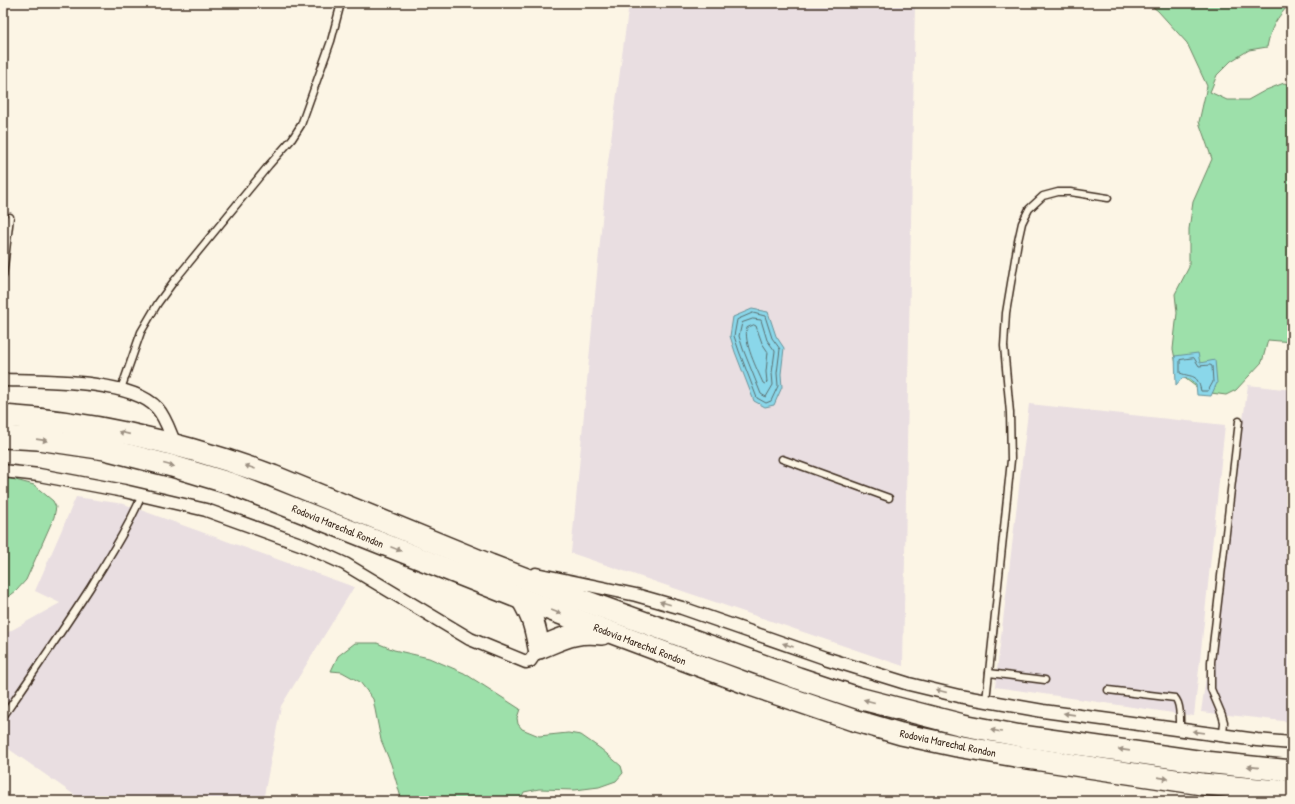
<svg xmlns="http://www.w3.org/2000/svg" width="1295" height="804" font-family="'Patrick Hand',sans-serif">
<rect width="100%" height="100%" fill="#fcf5e5"/>
<filter id="ink" filterUnits="userSpaceOnUse"><feTurbulence type="fractalNoise" baseFrequency=".025" numOctaves="2"/><feDisplacementMap in="SourceGraphic" scale="8" xChannelSelector="R" yChannelSelector="G"/><feConvolveMatrix kernelMatrix="1 2 1 2 8 2 1 2 1" color-interpolation-filters="sRGB"/></filter>
<g filter="url(#ink)">
<g fill="#e9dee1">
<path d="M629,3H915L903,666L571,553L606,177Z"/>
<path d="M1248,385L1292,390V722L1201,712Z"/>
<path d="M1029,404L1225,425L1194,716L995,687Z"/>
<path d="M76,497L124,504L354,587L281,706L263,801H83L3,745V635L60,603L35,591Z"/>
</g>
<g fill="#9de0aa" stroke="#6c8564">
<path d="M1148,3H1291C1276,18 1271,27 1267,47L1249,50L1231,61L1217,75L1210,92L1227,100H1248L1266,90L1284,83L1292,86V342L1268,340L1262,362L1236,390L1226,395L1211,393L1195,386L1182,376L1176,364L1173,349L1177,313L1175,294L1189,267V229L1193,202L1212,159L1199,122L1207,86L1187,43L1158,11Z"/>
<path d="M3,478L12,479L34,485L53,501L56,507L54,517L26,580L16,591L3,601Z"/>
<path d="M355,643H377L394,650L429,658L464,673L520,709L517,718L518,724L522,729L539,736L568,733L581,735L601,749L621,766L623,773L616,781L599,787L575,790L539,789L524,792L521,798L523,801H402L391,764L381,740L373,699L360,682L342,672L331,671L338,656Z"/>
</g>
<g fill="#8ad7ea" stroke="#6a9298">
<path d="M752,309L768,312L776,336L784,348L781,374L782,387L774,405L765,407L754,401L735,352L730,336L733,317Z"/>
<path d="M1198,353L1200,363L1215,360L1217,383L1211,396L1197,395L1196,384L1189,379L1182,378L1176,385L1175,356Z"/>
</g>
<g fill="none" stroke-linecap="round" stroke-linejoin="round">
<g stroke="#5b6f70" stroke-width="1">
<path d="M753,313L765,316L772,338L780,349L777,373L778,386L771,401L766,403L757,398L739,351L734,336L737,320Z"/>
<path d="M753,319L761,320L767,340L775,351L772,373L773,385L766,397L761,394L743,349L739,336L742,323Z"/>
<path d="M754,325L756,326L762,343L768,352L766,372L767,382L765,384L763,383C757,369 743,342 747,328Z"/>
<path d="M1194,358L1199,366L1210,365L1212,366L1213,382L1208,391H1201C1197,373 1193,378 1180,373V360Z"/>
</g>
<defs>
<g id="lane">
<path d="M3,276L10,217"/>
<path d="M121,389L141,332L158,303L174,281L269,165L292,139L301,125L331,41L341,3"/>
<path d="M782,459L889,498"/>
<path d="M989,673L1045,680"/>
<path d="M1108,690L1175,698C1181,704 1180,720 1180,729"/>
<path d="M986,701L1011,460L1010,413L1004,346L1006,313L1018,241L1022,223L1029,209L1043,196L1058,192H1070L1108,198"/>
<path d="M5,714C34,672 63,630 90,588C109,557 128,528 142,495"/>
<path d="M1223,735L1224,722L1222,715L1211,689V662L1239,421"/>
</g>
<g id="street">
<path d="M3,380C41,381 131,379 157,408C166,418 170,433 175,444"/>
<path d="M3,471L39,475L124,491L206,510L303,545L345,564L470,639L526,662L530,661L539,648"/>
<path d="M536,574L636,595L682,608L825,658L909,684L959,696L1043,711L1257,740L1292,743"/>
</g>
<g id="highway">
<path d="M3,416C95,422 186,444 273,476L490,565L571,596L798,678L858,698L963,725L1021,736L1204,762L1292,771"/>
<path d="M3,437L38,439L105,449L172,466L232,484L522,599L751,685L853,720L901,734L957,746L1021,757L1202,784L1292,792"/>
<path d="M522,599C533,618 535,626 539,648C564,638 574,631 602,634"/>
</g>
</defs>
<use href="#lane" stroke="#3b2a1e" stroke-width="9"/>
<use href="#street" stroke="#3b2a1e" stroke-width="15"/>
<use href="#highway" stroke="#3b2a1e" stroke-width="24"/>
<use href="#lane" stroke="#fcf5e5" stroke-width="6"/>
<use href="#street" stroke="#fcf5e5" stroke-width="12"/>
<use href="#highway" stroke="#fcf5e5" stroke-width="21"/>
</g>
<defs><path id="oneway-solid" d="M-6-.8H1V-3.2L6.5 0L1 3.2V.8H-6Z"/></defs>
<g fill="#9c9082">
<use href="#oneway-solid" transform="translate(124 433) rotate(-167)"/>
<use href="#oneway-solid" transform="translate(42 440) rotate(8)"/>
<use href="#oneway-solid" transform="translate(169 465) rotate(15)"/>
<use href="#oneway-solid" transform="translate(250 467) rotate(-160)"/>
<use href="#oneway-solid" transform="translate(396 549) rotate(22)"/>
<use href="#oneway-solid" transform="translate(665 603) rotate(-164)"/>
<use href="#oneway-solid" transform="translate(556 612) rotate(21)"/>
<use href="#oneway-solid" transform="translate(788 645) rotate(-161)"/>
<use href="#oneway-solid" transform="translate(941 691) rotate(-166)"/>
<use href="#oneway-solid" transform="translate(869 701) rotate(-165)"/>
<use href="#oneway-solid" transform="translate(1069 714) rotate(-172)"/>
<use href="#oneway-solid" transform="translate(996 731) rotate(-170)"/>
<use href="#oneway-solid" transform="translate(1198 732) rotate(-172)"/>
<use href="#oneway-solid" transform="translate(1124 750) rotate(-172)"/>
<use href="#oneway-solid" transform="translate(1253 767) rotate(-174)"/>
<use href="#oneway-solid" transform="translate(1163 778) rotate(8)"/>
</g>
</g>
<g text-anchor="middle" stroke-width="3.5" stroke-linejoin="round" paint-order="stroke">
<g font-size="11" fill="#3b2a1e" stroke="#fcf5e5">
<text transform="translate(338 526) rotate(22)" y="4">Rodovia Marechal Rondon</text>
<text transform="translate(640 644) rotate(21)" y="4">Rodovia Marechal Rondon</text>
<text transform="translate(948 743) rotate(12)" y="4">Rodovia Marechal Rondon</text>
</g>
</g>
<rect width="1295" height="804" fill="none" stroke="#fcf5e5" stroke-width="16"/>
<rect x="8" y="8" width="1279" height="788" fill="none" stroke="#3b2a1e" stroke-width="1.5" filter="url(#ink)"/>
</svg>
